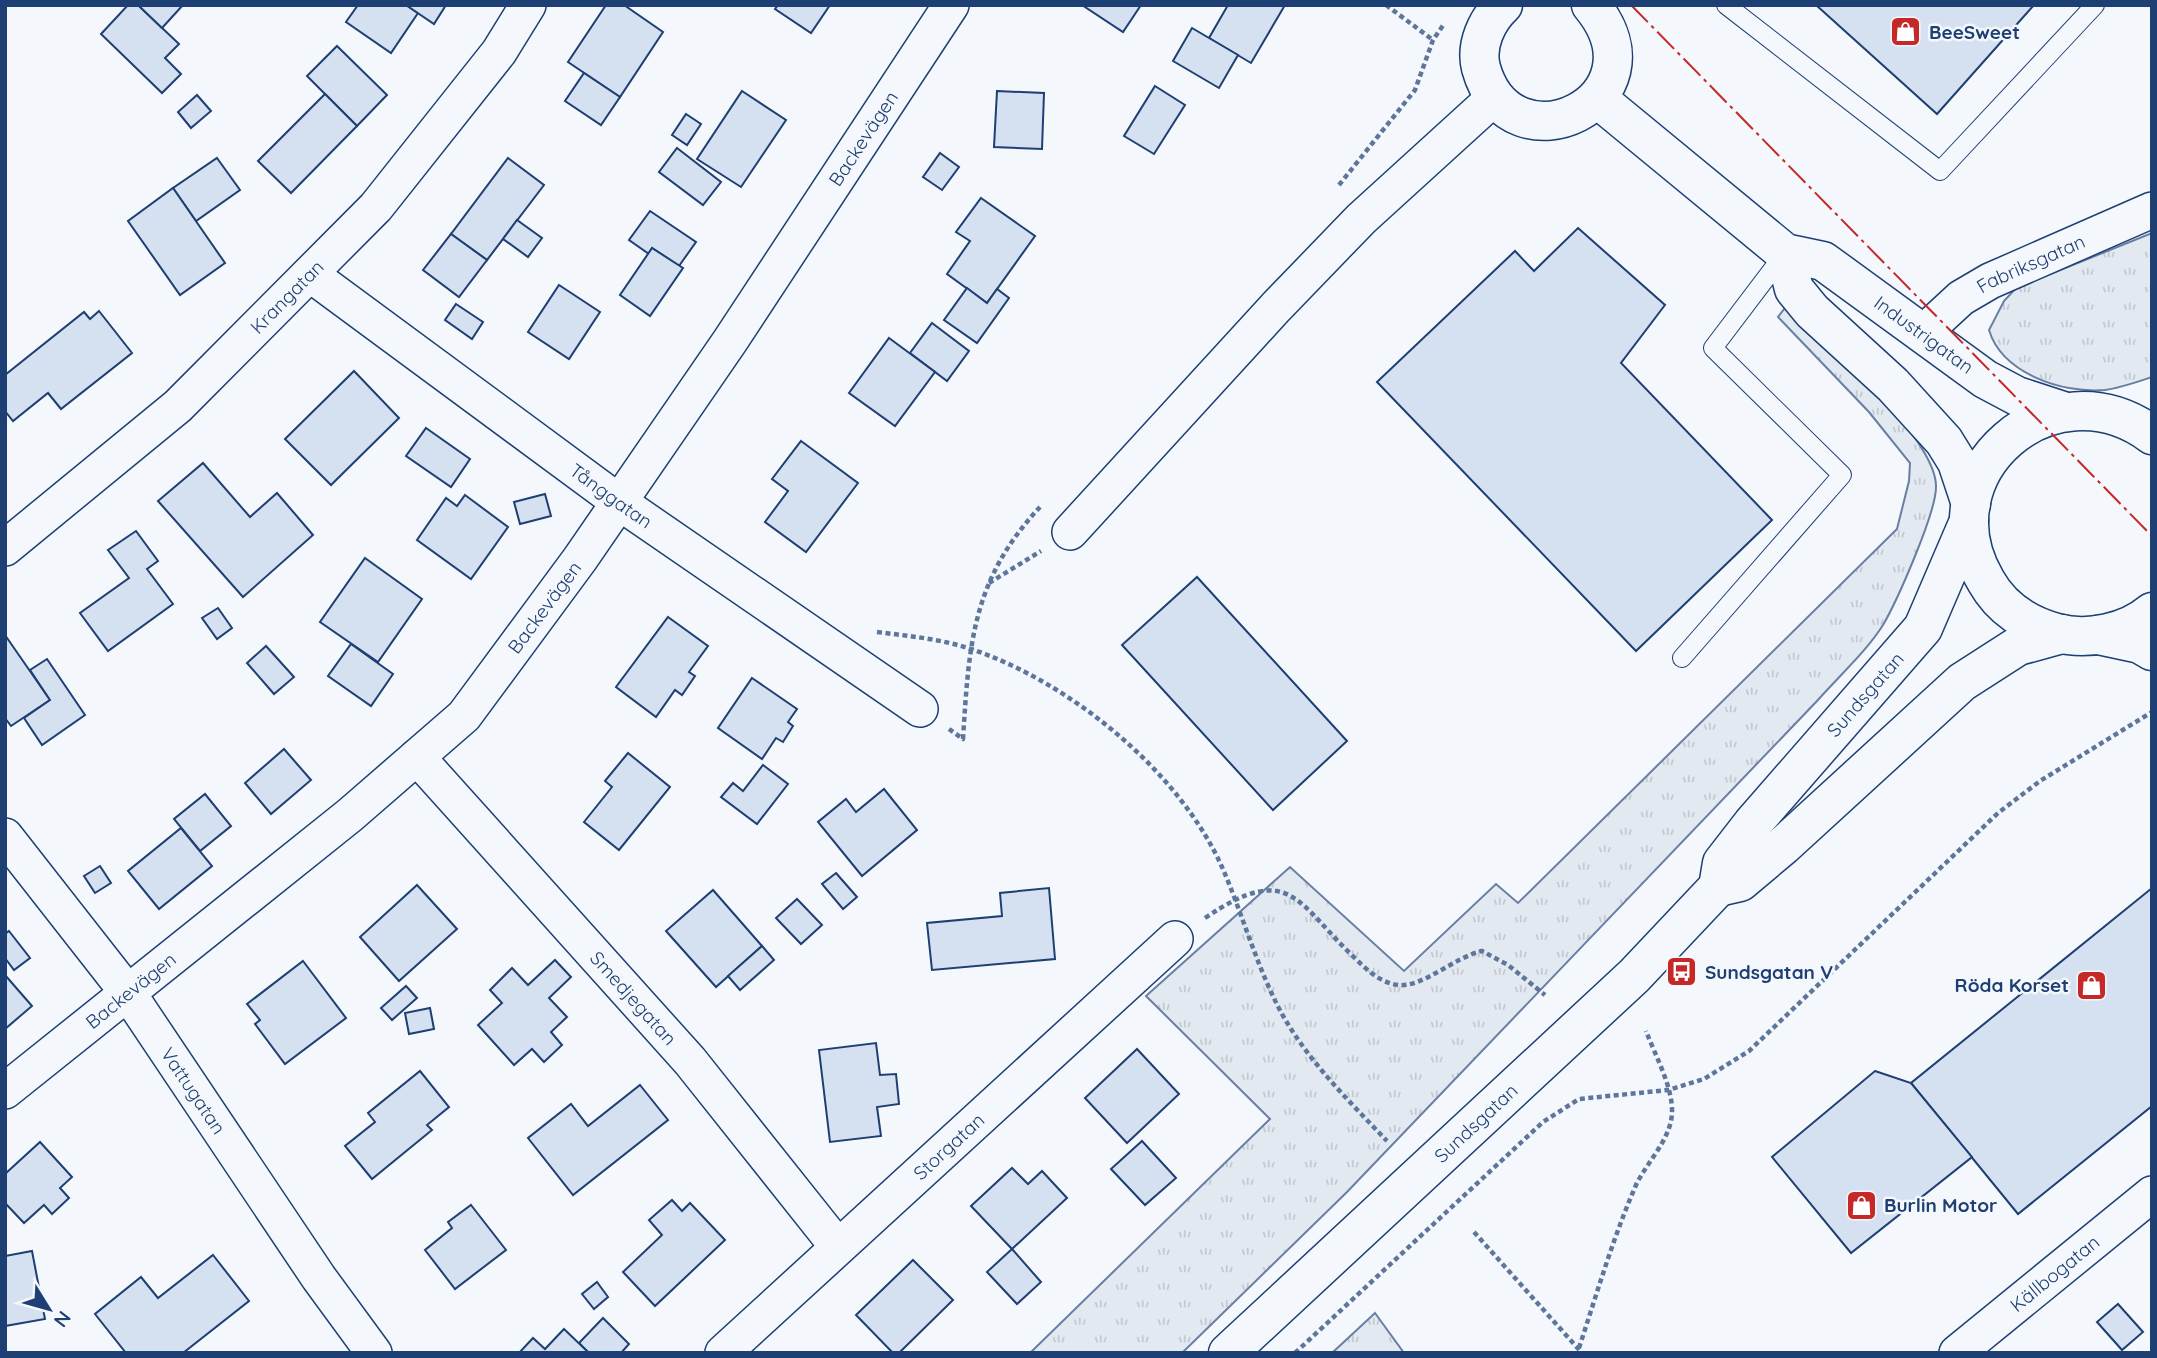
<svg xmlns="http://www.w3.org/2000/svg" width="2157" height="1358" font-family="Quicksand,sans-serif">
<defs>
<pattern id="grass-tufts" width="24" height="20" patternUnits="userSpaceOnUse" patternTransform="scale(1.75)"><rect width="24" height="20" fill="#e3e9f0"/><path d="M3 7l-1-3M5 7V3M7 7l1-3M15 17l-1-3M17 17v-4M19 17l1-3" fill="none" stroke="#c2c9d1"/></pattern>
</defs>
<rect width="100%" height="100%" fill="#f4f7fb"/>
<g fill="url(#grass-tufts)" stroke="#687fa3" stroke-width="2">
<path d="M2152,233V377C2137,382 2120,388 2105,390C2062,394 2002,373 1989,330L2004,301L2016,288Z"/>
<path d="M1785,308C1823,335 1937,440 1936,487C1936,513 1897,601 1883,625C1866,652 1838,677 1817,701L1347,1192L1182,1353H1030L1270,1119L1146,996L1290,867L1404,971L1496,884L1518,903L1897,529L1909,481L1910,463L1869,412L1778,317Z"/>
<path d="M1375,1313L1404,1353H1332Z"/>
</g>
<g fill="#d5e0f0" stroke="#1d3f73" stroke-width="2">
<path d="M128,5H138L179,44L165,58L181,74L162,93L101,34Z"/>
<path d="M138,5H183L162,28Z"/>
<path d="M358,5H406L418,13L391,53L346,22Z"/>
<path d="M406,5H446L434,24Z"/>
<path d="M606,5H624L663,32L620,97L568,62Z"/>
<path d="M778,5H830L811,33L775,9Z"/>
<path d="M1082,5H1141L1123,32Z"/>
<path d="M1228,5H1285L1251,63L1209,38Z"/>
<path d="M1816,5H2034L1937,114Z"/>
<path d="M1192,28L1238,55L1219,88L1173,61Z"/>
<path d="M337,46L387,95L357,126L307,76Z"/>
<path d="M584,73L620,97L601,125L565,101Z"/>
<path d="M1155,86L1185,105L1154,154L1124,136Z"/>
<path d="M742,91L786,120L741,187L697,159Z"/>
<path d="M997,91L1044,93L1042,149L994,147Z"/>
<path d="M325,94L357,126L291,193L258,161Z"/>
<path d="M197,95L211,111L191,128L178,112Z"/>
<path d="M686,114L701,124L687,145L672,135Z"/>
<path d="M677,148L721,182L703,205L659,172Z"/>
<path d="M940,153L959,167L942,190L923,177Z"/>
<path d="M217,158L240,190L196,221L173,188Z"/>
<path d="M508,158L544,185L487,260L451,234Z"/>
<path d="M173,188L225,263L180,295L128,221Z"/>
<path d="M981,198L1035,236L987,303L947,274L970,241L956,232Z"/>
<path d="M650,211L696,242L679,266L652,248L649,254L629,240Z"/>
<path d="M517,220L542,238L528,257L503,239Z"/>
<path d="M1578,228L1665,305L1621,363L1772,520L1636,651L1377,382L1515,251L1534,271Z"/>
<path d="M451,234L487,260L459,297L423,270Z"/>
<path d="M652,248L683,268L650,316L620,295Z"/>
<path d="M559,285L600,312L569,359L528,332Z"/>
<path d="M967,288L987,303L997,289L1009,298L977,343L944,320Z"/>
<path d="M456,304L483,322L472,339L445,320Z"/>
<path d="M99,311L132,353L61,409L48,393L13,421L5,411V375L84,312L90,319Z"/>
<path d="M932,323L969,351L947,381L910,353Z"/>
<path d="M889,338L935,372L895,426L849,393Z"/>
<path d="M354,371L399,418L331,485L285,439Z"/>
<path d="M426,428L470,459L451,487L406,456Z"/>
<path d="M801,441L858,483L806,552L765,522L788,491L772,479Z"/>
<path d="M203,463L250,517L277,493L313,535L243,597L158,501Z"/>
<path d="M545,494L551,516L520,524L514,502Z"/>
<path d="M465,495L508,527L471,579L417,540L446,498L457,506Z"/>
<path d="M136,531L158,561L147,569L173,604L108,651L80,613L129,578L108,550Z"/>
<path d="M365,558L422,599L378,662L320,622Z"/>
<path d="M1197,577L1347,741L1273,810L1122,645Z"/>
<path d="M218,608L232,628L217,639L202,618Z"/>
<path d="M668,617L708,646L689,672L695,676L682,695L675,690L656,717L616,687Z"/>
<path d="M5,635L50,700L11,726L5,718Z"/>
<path d="M351,644L393,674L371,706L328,676Z"/>
<path d="M266,646L294,677L274,694L247,663Z"/>
<path d="M47,659L85,715L42,745L24,718L50,700L30,670Z"/>
<path d="M752,678L797,709L788,722L793,726L783,742L776,738L762,759L718,728Z"/>
<path d="M284,749L311,780L271,814L245,783Z"/>
<path d="M628,753L670,787L619,850L584,822L612,787L605,781Z"/>
<path d="M763,765L788,784L757,824L721,797L733,783L743,791Z"/>
<path d="M884,789L917,830L862,876L818,822L846,799L856,812Z"/>
<path d="M205,794L231,826L200,851L174,819Z"/>
<path d="M181,828L212,866L159,909L128,871Z"/>
<path d="M100,866L111,883L95,893L84,876Z"/>
<path d="M836,873L857,897L843,909L822,884Z"/>
<path d="M417,885L457,929L399,981L360,937Z"/>
<path d="M1049,888L1055,959L932,970L927,923L1002,916L1000,893Z"/>
<path d="M2152,888V1106L2018,1214L1911,1083Z"/>
<path d="M713,890L762,946L716,987L666,931Z"/>
<path d="M797,899L822,925L801,944L776,918Z"/>
<path d="M9,931L30,958L14,970L5,958V934Z"/>
<path d="M762,946L774,960L740,990L728,976Z"/>
<path d="M555,960L571,977L549,998L567,1017L551,1032L562,1045L544,1062L532,1049L514,1065L478,1025L502,1003L490,990L512,968L528,985Z"/>
<path d="M303,961L346,1018L285,1064L255,1024L260,1020L247,1004Z"/>
<path d="M5,975L32,1006L5,1029Z"/>
<path d="M406,986L417,998L392,1020L381,1008Z"/>
<path d="M430,1008L434,1029L409,1034L405,1013Z"/>
<path d="M876,1043L880,1075L896,1074L899,1104L877,1107L881,1136L830,1142L819,1050Z"/>
<path d="M1137,1049L1179,1094L1127,1143L1085,1098Z"/>
<path d="M420,1071L449,1107L427,1125L432,1130L372,1179L345,1146L375,1122L368,1113Z"/>
<path d="M1875,1071L1911,1083L1972,1157L1851,1253L1772,1157Z"/>
<path d="M640,1085L668,1120L573,1195L528,1138L571,1104L588,1126Z"/>
<path d="M1142,1141L1176,1178L1145,1205L1111,1169Z"/>
<path d="M40,1142L72,1177L60,1188L69,1198L52,1214L44,1205L24,1223L5,1203V1174Z"/>
<path d="M1012,1168L1028,1184L1042,1171L1067,1198L1012,1249L971,1206Z"/>
<path d="M672,1200L682,1211L690,1203L725,1240L655,1306L623,1272L662,1235L649,1220Z"/>
<path d="M471,1205L506,1250L455,1289L425,1250L452,1228L448,1222Z"/>
<path d="M1012,1249L1041,1282L1017,1304L987,1272Z"/>
<path d="M32,1251L45,1319L5,1326V1256Z"/>
<path d="M213,1255L249,1301L183,1353H126L95,1314L141,1277L158,1298Z"/>
<path d="M913,1260L953,1300L899,1353H893L856,1315Z"/>
<path d="M597,1282L608,1297L594,1309L582,1294Z"/>
<path d="M2118,1304L2143,1332L2122,1350L2097,1322Z"/>
<path d="M603,1318L629,1344L621,1353H589L579,1343Z"/>
<path d="M564,1329L589,1353H519L533,1338L545,1349Z"/>
</g>
<g fill="none" stroke-linecap="round" stroke-linejoin="round">
<defs>
<g id="service">
<path d="M1726,5L1940,171L2095,5"/>
<path d="M1682,658L1842,475L1713,348L1785,253"/>
</g>
<g id="minor">
<path id="s1" d="M310,274L619,502L920,709"/>
<path id="s2" d="M1922,334L1961,298L1990,281L2152,210"/>
<path d="M1070,532L1276,307L1361,219L1495,97"/>
<path id="s3" d="M5,548L178,406L376,207L499,52L528,5"/>
<path id="s4" d="M417,757L690,1061L838,1247"/>
<path id="s5" d="M5,836L128,993L319,1278L374,1353"/>
<path id="s6" d="M5,1091L350,815L464,716L580,559L730,341L951,5"/>
<path id="s7" d="M723,1353L1175,939"/>
<path id="s8" d="M1957,1353L2152,1194"/>
</g>
<g id="tertiary">
<path d="M1503,5C1487,20 1475,45 1481,68C1511,176 1670,100 1591,5"/>
<path id="s9" d="M1598,99L1785,253L1823,261L1985,379L2017,396L2066,412"/>
<path d="M1785,253L1794,289L1812,311L1893,385L1944,441L1957,462L1971,504"/>
<path d="M2098,635L2140,644L2152,651"/>
</g>
<g id="secondary">
<path d="M2152,435C2052,361 1922,473 1986,581C2001,608 2027,625 2057,633C2088,641 2127,633 2152,612"/>
<path d="M1718,887L1740,882L1784,845L1962,682L2018,646L2062,634"/>
<path id="s10" d="M1228,1353L1634,976L1718,887L1722,863L1753,823L1923,628L1969,521"/>
</g>
</defs>
<use href="#service" stroke="#1d3f73" stroke-width="20"/>
<use href="#minor" stroke="#1d3f73" stroke-width="38"/>
<use href="#tertiary" stroke="#1d3f73" stroke-width="41"/>
<use href="#secondary" stroke="#1d3f73" stroke-width="41"/>
<g stroke="#5e769c" stroke-width="4.5" stroke-dasharray="5 3.5" stroke-linecap="butt">
<path d="M1386,5L1433,40"/>
<path d="M1339,185L1415,90L1433,40L1444,24"/>
<path d="M989,583L1041,551"/>
<path d="M877,632C909,636 941,639 971,649C1070,682 1179,771 1222,867C1243,915 1257,968 1282,1014C1309,1062 1349,1101 1387,1141"/>
<path d="M949,729L963,739C969,644 972,580 1040,507"/>
<path d="M1205,918C1292,859 1297,905 1358,961C1369,972 1382,983 1398,985C1422,988 1455,957 1482,951L1508,965L1545,995"/>
<path d="M1474,1232L1582,1353"/>
<path d="M1579,1348C1597,1293 1613,1238 1636,1185C1647,1162 1671,1139 1672,1113C1673,1087 1655,1055 1646,1031"/>
<path d="M1295,1353L1543,1122L1579,1099L1668,1090L1704,1079L1749,1051L1998,813L2040,781L2152,712"/>
</g>
<use href="#service" stroke="#f4f7fb" stroke-width="18"/>
<use href="#minor" stroke="#f4f7fb" stroke-width="35"/>
<use href="#tertiary" stroke="#f4f7fb" stroke-width="38"/>
<use href="#secondary" stroke="#f4f7fb" stroke-width="38"/>
<path stroke="#c62828" stroke-width="2" stroke-dasharray="24 5 3.5 5" stroke-linecap="butt" d="M1631,5L2152,536"/>
</g>
<defs>
<symbol id="shop-square" viewBox="-11 -11 22 22"><rect x="-9" y="-9" width="18" height="18" rx="4" fill="#c62828" stroke="#f4f7fb"/><path d="M-5-2.5h2.3a2.7 3.5 0 0 1 5.4 0H5L5.5 6h-11ZM-1.5-2.5h3a1.5 2.3 0 0 0-3 0Z" fill="#fff"/></symbol>
<symbol id="bus-square" viewBox="-11 -11 22 22"><rect x="-9" y="-9" width="18" height="18" rx="4" fill="#c62828" stroke="#f4f7fb"/><path d="M-5-6H5V4H4V6H2V4H-2V6H-4V4H-5ZM-3.5-4V0h7V-4ZM-3.5 1.2v1.5H-2V1.2ZM2 1.2v1.5H3.5V1.2Z" fill="#fff"/></symbol>
</defs>
<g fill-rule="evenodd">
<use href="#shop-square" x="1888" y="14" width="35" height="35"/>
<use href="#bus-square" x="1664" y="954" width="35" height="35"/>
<use href="#shop-square" x="2074" y="968" width="35" height="35"/>
<use href="#shop-square" x="1844" y="1188" width="35" height="35"/>
</g>
<g text-anchor="middle" stroke-width="5" stroke-linejoin="round" paint-order="stroke">
<g font-size="19" font-weight="bold" fill="#1d3f73" stroke="#f4f7fb" text-anchor="start">
<text x="1929" y="39">BeeSweet</text>
<text x="1705" y="979">Sundsgatan V</text>
<text x="2069" y="992" text-anchor="end">Röda Korset</text>
<text x="1884" y="1212">Burlin Motor</text>
</g>
<g font-size="19" fill="#1d3f73" stroke="#f4f7fb">
<text dy="7" stroke="none"><textPath href="#s6" startOffset="1295">Backevägen</textPath></text>
<text dy="7" stroke="none"><textPath href="#s2" startOffset="131">Fabriksgatan</textPath></text>
<text dy="7" stroke="none"><textPath href="#s3" startOffset="378">Krangatan</textPath></text>
<text dy="7" stroke="none"><textPath href="#s9" startOffset="406">Industrigatan</textPath></text>
<text dy="7" stroke="none"><textPath href="#s1" startOffset="374">Tånggatan</textPath></text>
<text dy="7" stroke="none"><textPath href="#s6" startOffset="728">Backevägen</textPath></text>
<text dy="7" stroke="none"><textPath href="#s10" startOffset="922">Sundsgatan</textPath></text>
<text dy="7" stroke="none"><textPath href="#s6" startOffset="161">Backevägen</textPath></text>
<text dy="7" stroke="none"><textPath href="#s4" startOffset="324">Smedjegatan</textPath></text>
<text dy="7" stroke="none"><textPath href="#s5" startOffset="317">Vattugatan</textPath></text>
<text dy="7" stroke="none"><textPath href="#s10" startOffset="338">Sundsgatan</textPath></text>
<text dy="7" stroke="none"><textPath href="#s7" startOffset="306">Storgatan</textPath></text>
<text dy="7" stroke="none"><textPath href="#s8" startOffset="126">Källbogatan</textPath></text>
</g>
</g>
<rect width="2157" height="1358" fill="none" stroke="#1d3f73" stroke-width="14"/>
<g transform="translate(49 1309) rotate(127)" stroke="#f4f7fb" stroke-width="5" paint-order="stroke">
<path d="M0-5L12 26L0 18L-12 26Z" fill="#1d3f73"/>
<text y="-10" font-size="19" font-weight="bold" text-anchor="middle" fill="#1d3f73">N</text>
</g>
</svg>
